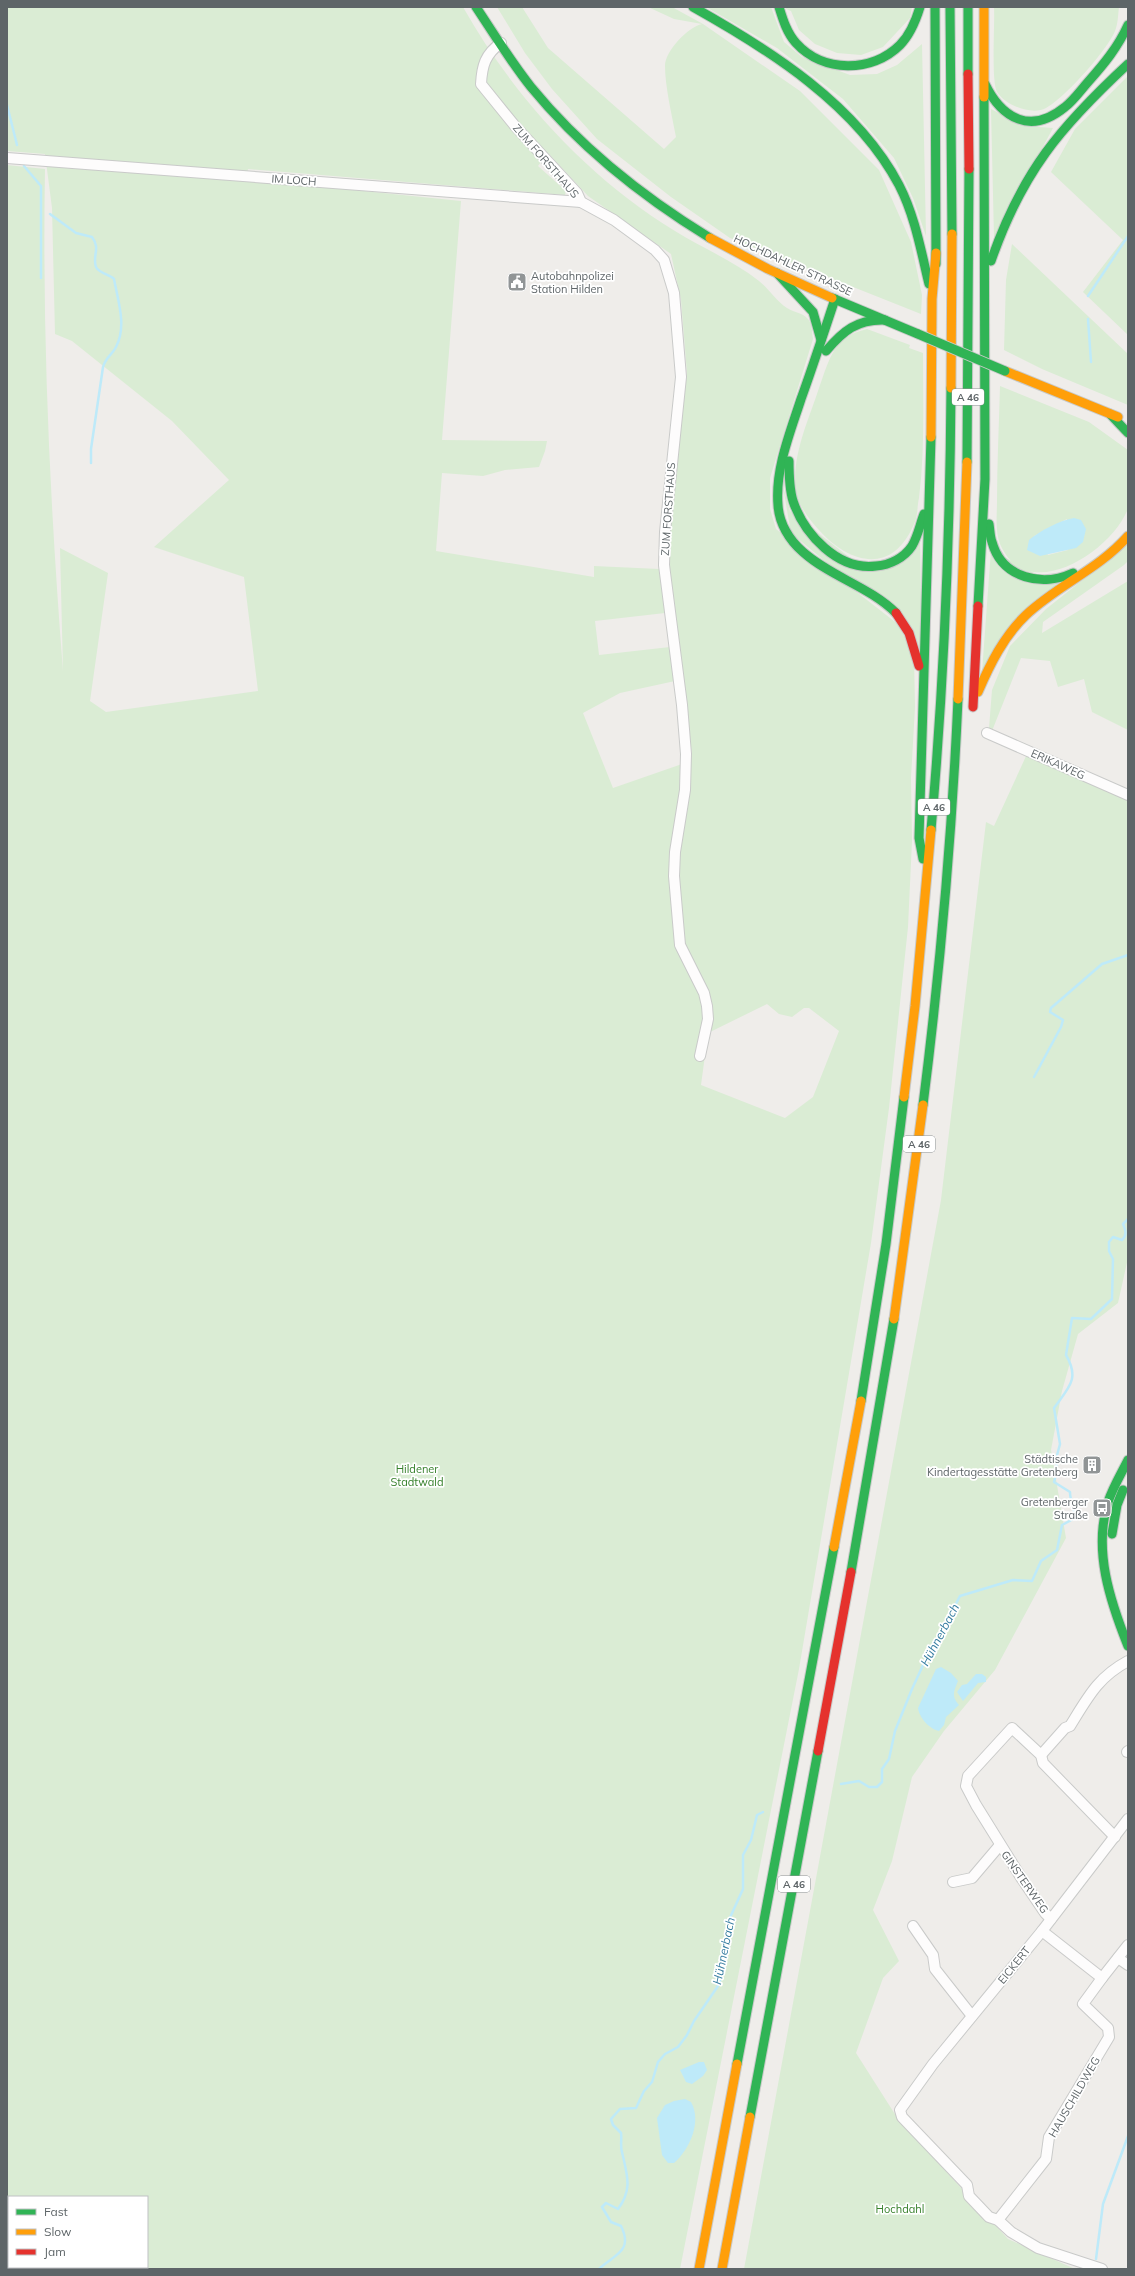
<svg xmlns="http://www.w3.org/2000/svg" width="1135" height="2276" font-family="Mulish,sans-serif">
<rect width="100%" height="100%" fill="#efedea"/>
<g fill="#daecd4" fill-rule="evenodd">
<path d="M7,7H463C513,96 588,178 675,231C702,248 734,261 759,281C769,289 776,301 787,308C794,313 802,312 808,319C812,323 812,333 813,339L770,478V509L776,529L899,625L914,656L915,707L911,778L912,841L908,927L889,1108L871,1243L799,1669L680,2269H7V165L45,169C42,337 50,504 63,671L60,548L108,573L90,701L106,712L258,691L244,577L154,547L229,480L172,421L72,341L55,334L52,208L45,154L7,151ZM548,153L588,196L671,254L681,300L687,373L677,450L667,569L692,753L682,764L613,788L583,713L620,693L675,681L670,647L599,655L595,621L665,613L659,569L594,566V577L436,551L442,473L483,476L505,470L539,467L545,451L547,441L442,440L461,201L246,179L248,169L565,195L566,191L538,166ZM767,1004L779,1014L792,1017L804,1008H809L839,1031L813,1097L785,1118L701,1085L708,1033ZM9,2197H147V2267H9Z"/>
<path d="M497,7H522L548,48L664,149L676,137C672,116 665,86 665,66C665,51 688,27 702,24L674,19L648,7H672L703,24L800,91L879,170L911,242L922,295L921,314L730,238L671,197L597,139L552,89L525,53Z"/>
<path d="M706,7H771L784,42L802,57L850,75L877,74L897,65L922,44L926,236L913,198L894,158L843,99L777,48Z"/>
<path d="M786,7H912L910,18L883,47L861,55L837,53L815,44L799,30L791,11L786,9Z"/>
<path d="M994,7H1119C1118,15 1118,24 1115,31C1108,49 1064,99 1046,108C1032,116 1005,105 997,92C991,82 995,23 994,7Z"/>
<path d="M1128,76V335L1083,292L1123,240L1051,172L1075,129Z"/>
<path d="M991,109L1024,126L1053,128L994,238Z"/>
<path d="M1012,244L1128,354V405L1042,369L1004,350L1006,280Z"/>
<path d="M867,329L910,345L909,348L923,353C923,401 925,450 919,498C917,506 918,517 914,524C892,576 849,564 818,529C810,520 798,505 796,493C791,456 808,422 819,388C830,358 833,337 867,329Z"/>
<path d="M1000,386L1089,422L1128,450C1128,462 1131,502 1127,511C1109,553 1027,606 1000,544C995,531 997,514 997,501C997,463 999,425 1000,386ZM1067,519L1068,550L1048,555L1034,536Z"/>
<path d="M783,487L790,511L867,571L920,540L922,660L913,634L791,533Z"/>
<path d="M1128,544V561L1124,565L1043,622L1042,633L1128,581V730L1092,712L1084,679L1058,687L1050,661L1021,658L988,741L992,690L1010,646L1046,609Z"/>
<path d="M991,550L1057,585L982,672Z"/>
<path d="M1027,754L1128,799V1258L1118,1303L1078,1334L1062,1391L1051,1450L1066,1538L995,1670L944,1731L912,1777L892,1861L873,1910L899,1961L883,1978L856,2053L898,2119L1008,2239L1075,2269H744L941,1200L986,822L994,826Z"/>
</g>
<g fill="#beeaf9">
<path d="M1074,518L1081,520L1086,529L1083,542L1076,548L1040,556L1027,550L1029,540C1040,531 1060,520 1074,518Z"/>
<path d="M941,1667L951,1673L958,1681C954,1691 951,1696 959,1705L946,1717L944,1725L939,1731C929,1729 919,1717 918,1708L936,1669Z"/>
<path d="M976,1674H982L986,1677V1682L978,1683L963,1701L957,1692L962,1685L967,1684Z"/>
<path d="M699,2062H704L707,2070L703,2076L692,2084L686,2082L680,2070Z"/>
<path d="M685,2099L691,2102C702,2121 690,2149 674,2163H668L662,2155L657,2118L665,2105L674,2101Z"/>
</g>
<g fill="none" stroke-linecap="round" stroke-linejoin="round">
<g stroke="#beeaf9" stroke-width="2.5">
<path d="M7,105L17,145"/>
<path d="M24,166L41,186V278"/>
<path d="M50,214L76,233L92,237C101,249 92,255 96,267C99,273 110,275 114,279C118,301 127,326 116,347C112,355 106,357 103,367L91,449V463"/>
<path d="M1088,296L1128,236"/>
<path d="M1088,319L1091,362"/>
<path d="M1034,1077L1061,1027L1063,1020L1050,1012L1051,1008L1102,964L1128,955"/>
<path d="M841,1784L859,1781L869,1787H877L882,1782V1769L889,1759L895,1731L912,1689L930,1650L942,1635L950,1615L960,1596L1013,1580L1032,1581L1041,1561L1057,1550L1062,1525L1075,1518C1075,1508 1070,1502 1070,1492L1054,1482L1057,1471L1056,1459L1060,1444L1054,1408C1069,1387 1080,1379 1066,1355L1072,1318L1091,1319L1112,1299L1113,1259L1109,1251V1242L1113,1237L1122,1240C1127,1235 1126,1231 1123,1224L1128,1219"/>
<path d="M1096,2259L1103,2204L1128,2136"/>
<path d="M599,2269C613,2255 634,2252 621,2226L611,2222L602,2207L606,2203L618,2209C633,2189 627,2175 622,2152C620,2146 622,2139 621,2133L613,2125L611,2119L620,2109L636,2108L644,2091L652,2082L658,2062L665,2054L678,2047L687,2035L694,2021L718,1986L723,1973L728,1945V1922L743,1889V1855L751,1840L757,1815L763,1812"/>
</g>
<defs>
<g id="street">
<path d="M501,43C485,54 482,66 481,84L515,126L577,193L581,202L614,220L655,250L664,260L674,293L681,377L665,532L664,565L682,705L686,754L685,790L675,852L674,876L680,945L704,993L707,1006L708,1019L700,1056"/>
<path d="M7,158L581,202"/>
<path d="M987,733L1128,795"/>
<path d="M1127,1752L1128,1751"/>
<path d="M1041,1755L1065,1728L1070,1726C1088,1697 1098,1677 1128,1661"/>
<path d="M953,1882L972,1878L1000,1845"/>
<path d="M1051,1919L1045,1913L1022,1879L976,1805L966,1786L968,1776L1012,1728L1041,1755L1043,1763L1115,1837"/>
<path d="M913,1926L933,1955L935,1969L972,2016"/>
<path d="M1118,1958L1128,1965"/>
<path d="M1102,1978L1128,1945"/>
<path d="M998,2220L1046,2159L1049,2137L1109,2037L1108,2028L1083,2004L1102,1978L1042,1931"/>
<path d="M1102,2269L1038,2248L1011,2232L998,2220L989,2217L969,2196L967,2185L902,2117L900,2110L933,2064L1042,1931L1128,1819"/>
</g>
<g id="fast">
<path d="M476,7C494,34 511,62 531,87C581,148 643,197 710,238"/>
<path d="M693,7C770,50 857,105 899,185C915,216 921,251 929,284"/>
<path d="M779,7C783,20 787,33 796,43C823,73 872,73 900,45C910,35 916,20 920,7"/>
<path d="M935,7L936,264"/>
<path d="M950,7L952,234"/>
<path d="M968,7V74"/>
<path d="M985,84C1002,119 1031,135 1065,107C1074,100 1080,91 1088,82C1104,64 1118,47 1128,25"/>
<path d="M991,261C1022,172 1060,127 1128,64"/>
<path d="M777,273L813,312L821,340"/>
<path d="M832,298L918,334"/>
<path d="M835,299C824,332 813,366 801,399C790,433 775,469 778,505C779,523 789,540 803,552C831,577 870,587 896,613"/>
<path d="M826,351C843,331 857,319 885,320"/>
<path d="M1110,414L1128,433"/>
<path d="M789,461C789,474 789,488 793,501C804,534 838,571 876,566C890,565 904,558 912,546C918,536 920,524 924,514"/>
<path d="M967,462L969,169"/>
<path d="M989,524C990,530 990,537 992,542C1002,579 1043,587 1073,573"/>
<path d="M978,606L985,479L984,97"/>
<path d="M931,830C944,683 950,535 951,388"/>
<path d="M923,859L919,838L931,437"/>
<path d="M923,1105C940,970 952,835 958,699"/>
<path d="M861,1401L886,1244L904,1097"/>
<path d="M1128,1460C1121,1474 1113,1487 1108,1502C1093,1550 1110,1601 1128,1646"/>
<path d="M1112,1534L1117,1505L1123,1490"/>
<path d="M851,1572L894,1319"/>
<path d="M737,2064L834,1547"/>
<path d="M750,2117L818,1751"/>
</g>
<g id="slow">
<path d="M984,7V97"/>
<path d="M710,238L768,269L832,298"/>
<path d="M1005,371L1118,417"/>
<path d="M951,388L952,234"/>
<path d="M931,437L932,299L936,253"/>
<path d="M978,692C990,664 1004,636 1026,615C1058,585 1099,569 1128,536"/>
<path d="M958,699L967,462"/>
<path d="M904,1097L915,1006L931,830"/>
<path d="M894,1319L923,1105"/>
<path d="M834,1547L861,1401"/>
<path d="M699,2269L737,2064"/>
<path d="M722,2269L750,2117"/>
</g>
<g id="jam">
<path d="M968,74L969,169"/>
<path d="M896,613L909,633L919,666"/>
<path d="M973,707L978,606"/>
<path d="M818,1751L851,1572"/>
</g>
</defs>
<use href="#street" stroke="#c9cac9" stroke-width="12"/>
<use href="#fast" stroke="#c9cac9" stroke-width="11"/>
<use href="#slow" stroke="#c9cac9" stroke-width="11"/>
<use href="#jam" stroke="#c9cac9" stroke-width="11"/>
<use href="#street" stroke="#fdfcfc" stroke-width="10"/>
<use href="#fast" stroke="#30b455" stroke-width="9"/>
<use href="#slow" stroke="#ff9f0a" stroke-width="9"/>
<use href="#jam" stroke="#e5322d" stroke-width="9"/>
<defs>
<path id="fast-bridge" d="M918,334L1005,371"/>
</defs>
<use href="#fast-bridge" stroke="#c9cac9" stroke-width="11" stroke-linecap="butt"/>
<use href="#fast-bridge" stroke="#30b455" stroke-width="9"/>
</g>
<defs>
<symbol id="civic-square" viewBox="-11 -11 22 22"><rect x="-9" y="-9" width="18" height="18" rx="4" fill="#919596" stroke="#fff"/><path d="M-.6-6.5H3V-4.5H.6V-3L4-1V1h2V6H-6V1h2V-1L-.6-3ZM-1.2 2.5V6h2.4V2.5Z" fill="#fff"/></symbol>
<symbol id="building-square" viewBox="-11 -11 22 22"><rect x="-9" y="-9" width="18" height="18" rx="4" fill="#919596" stroke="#fff"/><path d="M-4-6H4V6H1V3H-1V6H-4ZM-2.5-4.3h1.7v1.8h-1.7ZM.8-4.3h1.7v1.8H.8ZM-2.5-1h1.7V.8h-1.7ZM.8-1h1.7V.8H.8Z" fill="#fff"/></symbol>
<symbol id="bus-square" viewBox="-11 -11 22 22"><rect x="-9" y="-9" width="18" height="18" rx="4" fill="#919596" stroke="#fff"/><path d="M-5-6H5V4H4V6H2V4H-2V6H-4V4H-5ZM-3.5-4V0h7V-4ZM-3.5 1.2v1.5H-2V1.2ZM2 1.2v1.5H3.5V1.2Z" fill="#fff"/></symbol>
</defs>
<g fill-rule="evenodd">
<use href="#civic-square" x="506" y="271" width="22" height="22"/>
<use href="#building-square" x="1081" y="1454" width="22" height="22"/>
<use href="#bus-square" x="1091" y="1497" width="22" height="22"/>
</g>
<g text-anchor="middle" stroke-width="3.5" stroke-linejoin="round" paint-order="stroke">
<g fill="#fff" stroke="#8e9395" stroke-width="1">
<rect x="952" y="389" width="32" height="16" rx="3"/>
<rect x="918" y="799" width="32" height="16" rx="3"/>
<rect x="903" y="1136" width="32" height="16" rx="3"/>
<rect x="778" y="1876" width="32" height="16" rx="3"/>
</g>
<g font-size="10" font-weight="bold" fill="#5e6568">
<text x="968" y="401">A 46</text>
<text x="934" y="811">A 46</text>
<text x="919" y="1148">A 46</text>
<text x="794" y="1888">A 46</text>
</g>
<g font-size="11" fill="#5e6568" stroke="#fff">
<text transform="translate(546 161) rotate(49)" y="4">ZUM FORSTHAUS</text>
<text transform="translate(294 180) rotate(4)" y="4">IM LOCH</text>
<text transform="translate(793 265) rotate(25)" y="4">HOCHDAHLER STRASSE</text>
<text transform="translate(668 509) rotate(-86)" y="4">ZUM FORSTHAUS</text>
<text transform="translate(1058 764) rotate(24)" y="4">ERIKAWEG</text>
<text transform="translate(1025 1882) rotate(55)" y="4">GINSTERWEG</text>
<text transform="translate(1014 1965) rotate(-51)" y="4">EICKERT</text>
<text transform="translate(1074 2097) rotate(-60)" y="4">HAUSCHILDWEG</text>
</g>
<g font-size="11" fill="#5e6568" stroke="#fff" text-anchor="end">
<text x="531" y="280" text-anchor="start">Autobahnpolizei<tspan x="531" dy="13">Station Hilden</tspan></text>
<text x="1078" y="1463">Städtische<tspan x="1078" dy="13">Kindertagesstätte Gretenberg</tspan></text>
<text x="1088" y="1506">Gretenberger<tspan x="1088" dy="13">Straße</tspan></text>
</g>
<g font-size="11" fill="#37812c" stroke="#fff">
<text x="417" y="1473">Hildener<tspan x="417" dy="13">Stadtwald</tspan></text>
<text x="900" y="2213">Hochdahl</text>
</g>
<g font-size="12" font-style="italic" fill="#347ca0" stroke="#fff">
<text transform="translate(940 1635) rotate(-62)" y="4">Hühnerbach</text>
<text transform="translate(724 1951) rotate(-78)" y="4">Hühnerbach</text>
</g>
</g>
<rect width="1135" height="2276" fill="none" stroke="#5e6568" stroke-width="16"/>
<rect x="8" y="2196" width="140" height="72" fill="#ffffff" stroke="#bfc1c3"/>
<rect x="16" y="2209" width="20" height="6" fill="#30b455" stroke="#bfc1c3"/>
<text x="44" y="2216" font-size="12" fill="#5e6568">Fast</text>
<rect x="16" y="2229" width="20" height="6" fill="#ff9f0a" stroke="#bfc1c3"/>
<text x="44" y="2236" font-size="12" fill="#5e6568">Slow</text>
<rect x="16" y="2249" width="20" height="6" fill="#e5322d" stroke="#bfc1c3"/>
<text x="44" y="2256" font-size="12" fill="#5e6568">Jam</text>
</svg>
